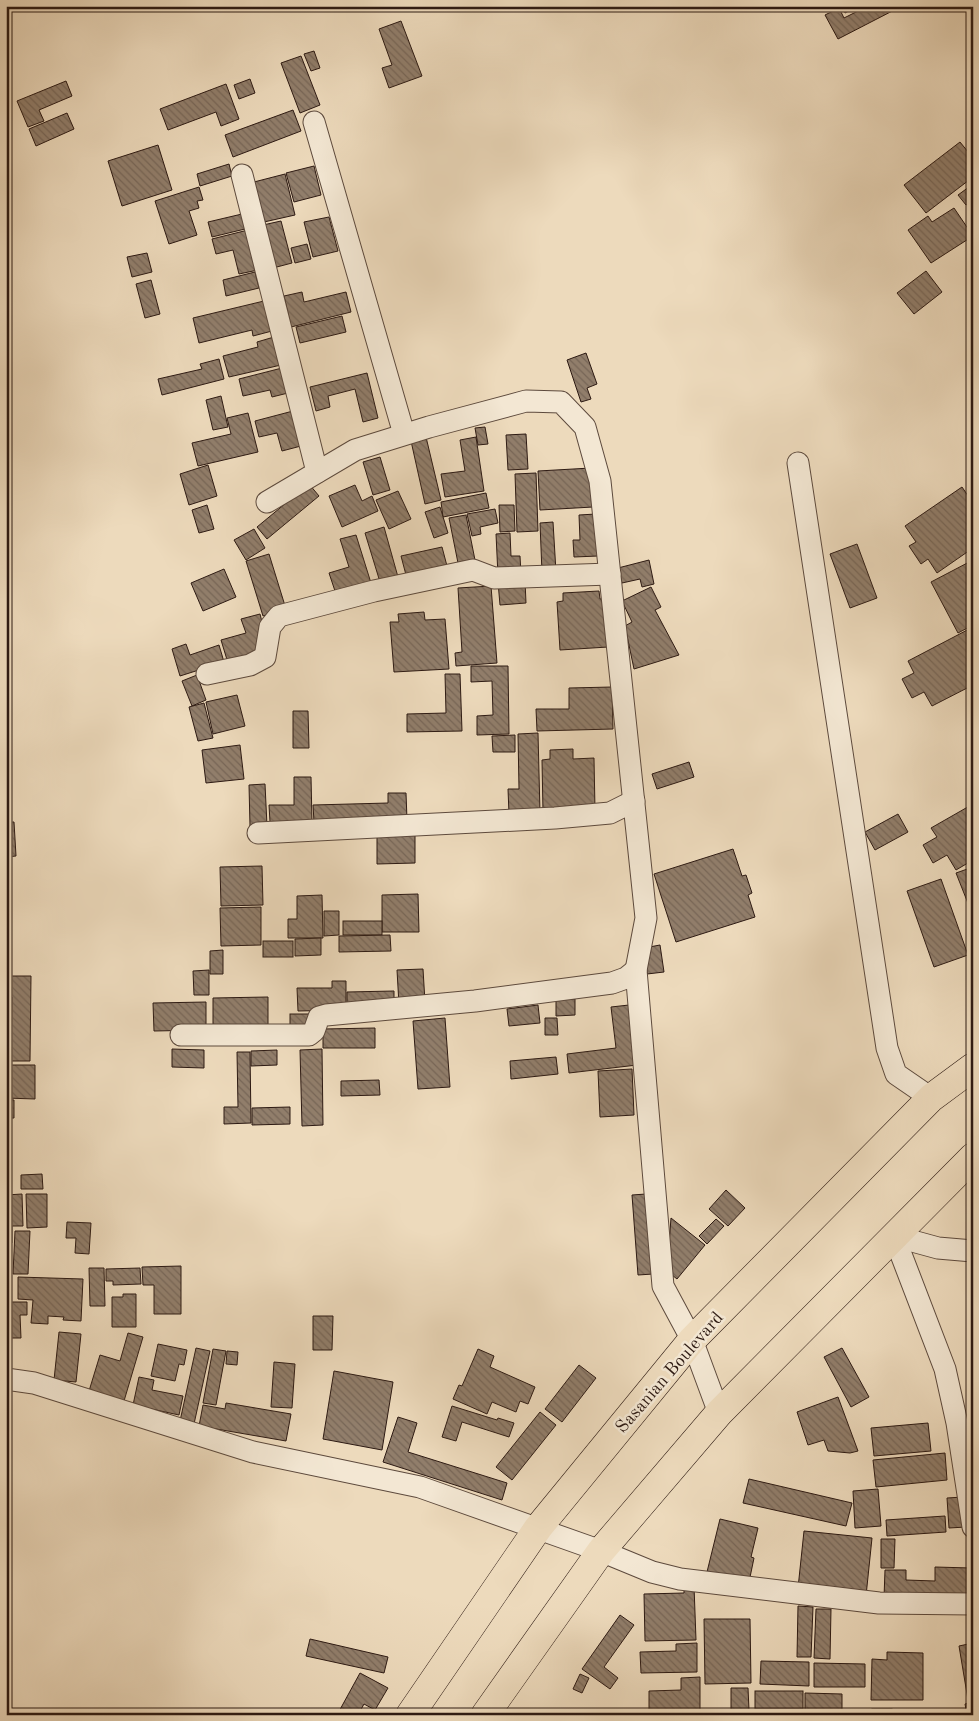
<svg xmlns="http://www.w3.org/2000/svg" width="979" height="1721" font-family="'Old Standard TT',serif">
<defs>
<pattern id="building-back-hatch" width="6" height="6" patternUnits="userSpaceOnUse" patternTransform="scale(1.25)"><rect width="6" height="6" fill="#917e6b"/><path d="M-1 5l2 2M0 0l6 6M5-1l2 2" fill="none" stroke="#776657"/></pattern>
</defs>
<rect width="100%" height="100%" fill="#eddabc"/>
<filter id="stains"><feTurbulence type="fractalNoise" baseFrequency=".004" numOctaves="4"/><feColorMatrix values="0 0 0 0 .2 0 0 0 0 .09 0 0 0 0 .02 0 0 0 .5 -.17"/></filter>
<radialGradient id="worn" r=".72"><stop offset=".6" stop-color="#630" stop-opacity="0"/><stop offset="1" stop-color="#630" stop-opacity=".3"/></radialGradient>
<g fill="url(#building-back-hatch)" stroke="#2d1a13">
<path d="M842,6H858L845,13Z"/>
<path d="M868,6H902L838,39L825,15L839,8L844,18Z"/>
<path d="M401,21L422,76L389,88L382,68L392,65L379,29Z"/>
<path d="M314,51L320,68L311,71L304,54Z"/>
<path d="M301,56L320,105L300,113L281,63Z"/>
<path d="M250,79L255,93L239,99L234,85Z"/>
<path d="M66,81L72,96L39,110L44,121L28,127L17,101Z"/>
<path d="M226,84L239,119L221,126L216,112L168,130L160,109Z"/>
<path d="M293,110L301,131L233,157L225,135Z"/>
<path d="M67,113L74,129L36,146L29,129Z"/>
<path d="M960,142L973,158V177L926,213L904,185Z"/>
<path d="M158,145L172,190L122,206L108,161Z"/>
<path d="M229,164L232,176L200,186L197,174Z"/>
<path d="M314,166L321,195L294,202L286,173Z"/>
<path d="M285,174L295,215L264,222L254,182Z"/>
<path d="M973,184V200L966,205L958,195Z"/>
<path d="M199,187L203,200L197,201L199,208L189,211L197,235L169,244L155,201Z"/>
<path d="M954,208L973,236L931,263L908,230L928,216L932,222Z"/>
<path d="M242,214L245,229L212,237L208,222Z"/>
<path d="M329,217L338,251L313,257L304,222Z"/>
<path d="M281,221L292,263L273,268L263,225Z"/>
<path d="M248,230L258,270L239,274L233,250L216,254L212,239Z"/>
<path d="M307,244L311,259L295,263L291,248Z"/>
<path d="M147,253L152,272L132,277L127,257Z"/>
<path d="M926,271L942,292L914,314L897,293Z"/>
<path d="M255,272L259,288L226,296L223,280Z"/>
<path d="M151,280L160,314L145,318L136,284Z"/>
<path d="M302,292L304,302L346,292L351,312L291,327L284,296Z"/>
<path d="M264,301L272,331L253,336L252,330L199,343L193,318Z"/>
<path d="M342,316L346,332L300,343L296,327Z"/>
<path d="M274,337L281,365L229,377L223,356L258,347L257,342Z"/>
<path d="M586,353L597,384L587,388L591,399L581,402L567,360Z"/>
<path d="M219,359L224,379L162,395L158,379L202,369L200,364Z"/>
<path d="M282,368L288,393L272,397L270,390L243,396L239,379Z"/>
<path d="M367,373L378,418L363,422L355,389L328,396L330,407L316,411L310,387Z"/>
<path d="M221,396L228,427L213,430L206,400Z"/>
<path d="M293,411L301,446L282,451L277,433L259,437L255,421Z"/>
<path d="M248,413L258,452L198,466L192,443L231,434L227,418Z"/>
<path d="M485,427L488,444L478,445L475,428Z"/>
<path d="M526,434L528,469L508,470L506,435Z"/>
<path d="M426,437L441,500L425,504L411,441Z"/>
<path d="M476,437L484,491L445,497L441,474L465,471L460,440Z"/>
<path d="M380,457L390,490L373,495L363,462Z"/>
<path d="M208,465L217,496L189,505L180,474Z"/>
<path d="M591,468L593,507L540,510L538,471Z"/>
<path d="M536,473L538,531L517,532L515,474Z"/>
<path d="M309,484L319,496L267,539L257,527Z"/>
<path d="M355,485L362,501L372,496L378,511L342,527L329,496Z"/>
<path d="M962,487L973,503V548L937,573L928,559L921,564L909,546L916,542L905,526Z"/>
<path d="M398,491L411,519L389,529L376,500Z"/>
<path d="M486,493L489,508L443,517L441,502Z"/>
<path d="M207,505L214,529L199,533L192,510Z"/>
<path d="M499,505H514L515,531L500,532Z"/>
<path d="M440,507L448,533L434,538L425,512Z"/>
<path d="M495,509L498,523L480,527L481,534L472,536L467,514Z"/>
<path d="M596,514L598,556L574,557L573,540H580L579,515Z"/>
<path d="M466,515L475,560L458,563L449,518Z"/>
<path d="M553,522L556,572L542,573L540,523Z"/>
<path d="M384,527L398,577L380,582L365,533Z"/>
<path d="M254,529L265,548L246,560L234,540Z"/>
<path d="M510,533L511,556H520L521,574L498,576L496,534Z"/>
<path d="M356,535L371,583L336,594L329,573L349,567L340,539Z"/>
<path d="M857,544L877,598L850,608L830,554Z"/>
<path d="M442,547L447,566L406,575L401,556Z"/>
<path d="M269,554L286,609L263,616L246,561Z"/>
<path d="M649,560L654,584L642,587L640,579L622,583L618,568Z"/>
<path d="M973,560V625L958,633L931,582Z"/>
<path d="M224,569L236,597L203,611L191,583Z"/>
<path d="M525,581L526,603L500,605L498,582Z"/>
<path d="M491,586L497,663L456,666L455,653L462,652L458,588Z"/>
<path d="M651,587L661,607L655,610L679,655L634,669L625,626L632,622L622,601Z"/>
<path d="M599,591L600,599H606L608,647L560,650L557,602L563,601V593Z"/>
<path d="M424,612L425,620L445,619L449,669L394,672L390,622H399L398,614Z"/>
<path d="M260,614L264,630L266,652L228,663L221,640L246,633L241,619Z"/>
<path d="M973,627V685L932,706L924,692L912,698L902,679L914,673L908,661Z"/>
<path d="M186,644L190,655L219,645L224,662L180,676L172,649Z"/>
<path d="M471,666H508L509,734L477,735V716L493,715L492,681L471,682Z"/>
<path d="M445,674H460L462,731L407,732V714L446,713Z"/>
<path d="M197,675L206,700L192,706L182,681Z"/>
<path d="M612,687L613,729L537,731L536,709H569V688Z"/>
<path d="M237,695L245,726L213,734L206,702Z"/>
<path d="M204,703L213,738L198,741L189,707Z"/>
<path d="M293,711H308L309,748H293Z"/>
<path d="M538,733L540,813L509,814L508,789H519L518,734Z"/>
<path d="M515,735V752H493L492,736Z"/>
<path d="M240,745L244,779L206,783L202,750Z"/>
<path d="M573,749V759L594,758L595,810L543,812L542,760L550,759V750Z"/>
<path d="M689,762L694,777L657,789L652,774Z"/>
<path d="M294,777H311L312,822H270L269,805H294Z"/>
<path d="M265,784L267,826H250L249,785Z"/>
<path d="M388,793H406L407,820L314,822L313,805L388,803Z"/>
<path d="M973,804V860L956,870L947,855L933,863L923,845L937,837L931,828Z"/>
<path d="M898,814L908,832L875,850L865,832Z"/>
<path d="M6,822H14L16,856L6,857Z"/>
<path d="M415,835V863L377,864V836Z"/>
<path d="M733,849L742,876L746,875L752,893L748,895L755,917L676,942L654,874Z"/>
<path d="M262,866L263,905L221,906L220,867Z"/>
<path d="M973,867V916L956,873Z"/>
<path d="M941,879L968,955L934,967L907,891Z"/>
<path d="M418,894L419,932H382V895Z"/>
<path d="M322,895L323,938H288V919H297V896Z"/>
<path d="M261,907V945L221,946L220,908Z"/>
<path d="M324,911H339V935L324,936Z"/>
<rect x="343" y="921" width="39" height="14"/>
<path d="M390,935L391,951L339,952V936Z"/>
<path d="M321,938V955L295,956V939Z"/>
<rect x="263" y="941" width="30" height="16"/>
<path d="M660,945L664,972L647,974L644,948Z"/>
<path d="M223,950V974H210V951Z"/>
<path d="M423,969L425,1002L399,1005L397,970Z"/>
<path d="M209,970V995H194L193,971Z"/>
<path d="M6,976H31L30,1061H11L12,997H6Z"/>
<path d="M332,981H346V1010L298,1011L297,988H332Z"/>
<path d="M394,991V1008L347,1009V992Z"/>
<path d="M268,997V1029L213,1031V998Z"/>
<path d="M556,999H575V1015L556,1016Z"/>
<path d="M206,1002V1030L154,1031L153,1003Z"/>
<path d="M538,1005L540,1023L509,1026L507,1009Z"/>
<path d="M629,1005L637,1065L569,1073L567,1054L616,1048L611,1007Z"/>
<rect x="290" y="1014" width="20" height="17"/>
<path d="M445,1018L450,1087L418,1089L413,1021Z"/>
<path d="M545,1018H557L558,1035H545Z"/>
<path d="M375,1028V1048H323V1029Z"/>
<path d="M172,1049L204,1050V1068L172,1067Z"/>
<path d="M322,1049L323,1125L302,1126L300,1050Z"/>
<path d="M277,1050V1065L251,1066V1051Z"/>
<path d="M237,1052H250L251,1123L224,1124V1107H238Z"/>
<path d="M556,1057L558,1074L511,1079L510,1061Z"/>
<path d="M6,1065H35V1099L6,1098Z"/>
<path d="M632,1069L634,1115L600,1117L598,1071Z"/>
<path d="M379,1080L380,1095L341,1096V1081Z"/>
<path d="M6,1099L14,1100V1118H6Z"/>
<path d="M290,1107V1124L252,1125V1108Z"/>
<path d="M42,1174L43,1189H21V1175Z"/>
<path d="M726,1190L745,1208L728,1226L709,1209Z"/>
<path d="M22,1194L23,1226H12V1243H6V1195Z"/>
<path d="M26,1194H47V1227L27,1228Z"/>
<path d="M646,1194L653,1274L638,1275L632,1195Z"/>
<path d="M671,1218L705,1245L677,1279L667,1271Z"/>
<path d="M716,1219L724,1226L707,1244L699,1236Z"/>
<path d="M67,1222L91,1223L89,1254L75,1253L76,1238H66Z"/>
<path d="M15,1231H30L28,1274H13Z"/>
<path d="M181,1266V1314H154V1285H143L142,1267Z"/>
<path d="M89,1268H104L105,1306H90Z"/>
<path d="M140,1268L141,1284L113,1285V1281H106V1269Z"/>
<path d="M18,1277L83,1279L81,1321L63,1320L64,1317L48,1316V1324L31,1323L33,1300L18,1299Z"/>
<path d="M123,1294H136V1327H112V1297H123Z"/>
<path d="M7,1302H27V1315H20L21,1338H7Z"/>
<path d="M313,1316H333L332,1350H313Z"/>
<path d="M59,1332L81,1334L76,1382L54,1380Z"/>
<path d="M128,1333L143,1337L124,1401L89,1391L100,1355L120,1361Z"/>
<path d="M158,1344L187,1350L184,1365L179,1364L175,1381L151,1376Z"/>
<path d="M196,1348L210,1351L194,1424L180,1421Z"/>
<path d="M842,1348L869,1397L851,1407L824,1357Z"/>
<path d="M213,1349L226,1351L216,1405L203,1403Z"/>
<path d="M478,1349L494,1356L490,1367L535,1387L528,1404L520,1401L516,1412L492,1402L487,1414L453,1399L459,1385L462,1386Z"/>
<path d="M227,1351L238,1352L237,1365L226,1364Z"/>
<path d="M274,1362L295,1364L292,1408L271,1407Z"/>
<path d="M579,1365L596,1378L562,1422L545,1409Z"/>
<path d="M334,1371L393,1382L382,1450L323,1439Z"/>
<path d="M139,1377L154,1380L152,1390L183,1396L179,1415L133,1405Z"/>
<path d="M838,1397L858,1451L850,1453L828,1451L824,1440L808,1445L797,1412Z"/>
<path d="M226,1403L291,1414L286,1441L199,1426L203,1405L225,1409Z"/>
<path d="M452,1406L497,1420L498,1418L514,1423L509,1437L462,1422L456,1441L442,1437Z"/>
<path d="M540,1412L556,1425L512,1480L496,1467Z"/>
<path d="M398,1417L417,1423L408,1452L507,1483L502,1500L383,1462Z"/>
<path d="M928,1423L931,1451L874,1456L871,1428Z"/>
<path d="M945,1453L947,1480L876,1487L873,1460Z"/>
<path d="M749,1479L852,1503L846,1526L743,1503Z"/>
<path d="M878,1489L881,1526L855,1528L853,1491Z"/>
<path d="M963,1497L966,1527L949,1528L947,1498Z"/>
<path d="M945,1516L946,1532L887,1536L886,1520Z"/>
<path d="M720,1519L758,1528L751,1557L754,1558L749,1582L707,1572Z"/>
<path d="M804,1531L872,1538L866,1596L798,1588Z"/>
<path d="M881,1539H895L894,1568H881Z"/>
<path d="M935,1567L971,1568L970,1599L884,1598L885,1570H906V1580L935,1581Z"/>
<path d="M684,1586H694L696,1640L645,1641L644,1594L684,1593Z"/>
<path d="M798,1606L813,1607L811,1657H797Z"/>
<path d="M816,1609H831L830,1659L814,1658Z"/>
<path d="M620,1615L634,1625L604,1667L618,1678L610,1689L582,1669Z"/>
<path d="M704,1619H750L751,1683L705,1684Z"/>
<path d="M310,1639L388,1657L384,1673L306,1656Z"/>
<path d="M697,1643V1672L641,1673L640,1652L676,1651V1644Z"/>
<path d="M973,1643V1700H968L959,1646Z"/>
<path d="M887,1652L923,1653V1700H871L872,1659L887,1660Z"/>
<path d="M761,1661L809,1662V1686L760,1684Z"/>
<path d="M814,1663L865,1664V1687H814Z"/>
<path d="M360,1673L388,1688L375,1710L364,1704L358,1715H337Z"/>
<path d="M580,1674L589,1678L582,1693L573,1689Z"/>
<path d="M700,1677V1711L649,1712V1691L681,1690V1678Z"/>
<path d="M731,1688H748L749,1710H731Z"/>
<rect x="755" y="1691" width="48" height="18"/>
<path d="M805,1693L842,1694V1712H820V1715H805Z"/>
<path d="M973,1702V1715H967L965,1704Z"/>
<rect x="872" y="1709" width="20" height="6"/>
<rect x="899" y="1711" width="19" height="4"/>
</g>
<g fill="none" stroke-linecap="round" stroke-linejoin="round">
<defs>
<g id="street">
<path d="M314,122L404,434"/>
<path d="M242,175L317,472"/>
<path d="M798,463L887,1048L896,1074L931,1098"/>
<path d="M267,502L355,450L429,427L526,401L561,402L585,427L600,481L646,918L636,970L663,1286L692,1340L719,1413"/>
<path d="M207,674L250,665L265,657L270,627L279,616L374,591L473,570L494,578L610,574"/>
<path d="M258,833L555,818L610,813L634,801"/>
<path d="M181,1035H309L314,1031L319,1017L326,1015L475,1001L612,983L626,978L636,970"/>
<path d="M894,1236L945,1369L957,1423L973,1527"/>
<path d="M894,1236L938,1248L973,1251"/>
<path d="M6,1379L34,1383L253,1452L420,1487L601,1551L652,1572L680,1579L879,1603L973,1604"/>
</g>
<g id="highway">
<path d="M410,1715L538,1528L692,1340L931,1098L973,1067"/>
<path d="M485,1715L601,1551L719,1413L973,1157"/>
</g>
</defs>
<use href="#street" stroke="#5d4a3d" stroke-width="23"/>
<use href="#highway" stroke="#2d1a13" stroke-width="29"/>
<use href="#street" stroke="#f3e7d3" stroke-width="21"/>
<use href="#highway" stroke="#eddabc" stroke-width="28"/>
</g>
<g text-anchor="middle" stroke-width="5" stroke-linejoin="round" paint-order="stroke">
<g font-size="18" fill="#2d1a13" stroke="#f3e7d3">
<text transform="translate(669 1372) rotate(-49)" y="6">Sasanian Boulevard</text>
</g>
</g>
<rect width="979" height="1721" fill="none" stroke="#eddabc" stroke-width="25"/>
<rect x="8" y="8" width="964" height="1706" fill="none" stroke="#2d1a13" stroke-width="2.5"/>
<rect x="12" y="12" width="954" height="1696" fill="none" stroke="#2d1a13"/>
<rect width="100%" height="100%" filter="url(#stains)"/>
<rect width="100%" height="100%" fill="url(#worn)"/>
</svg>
